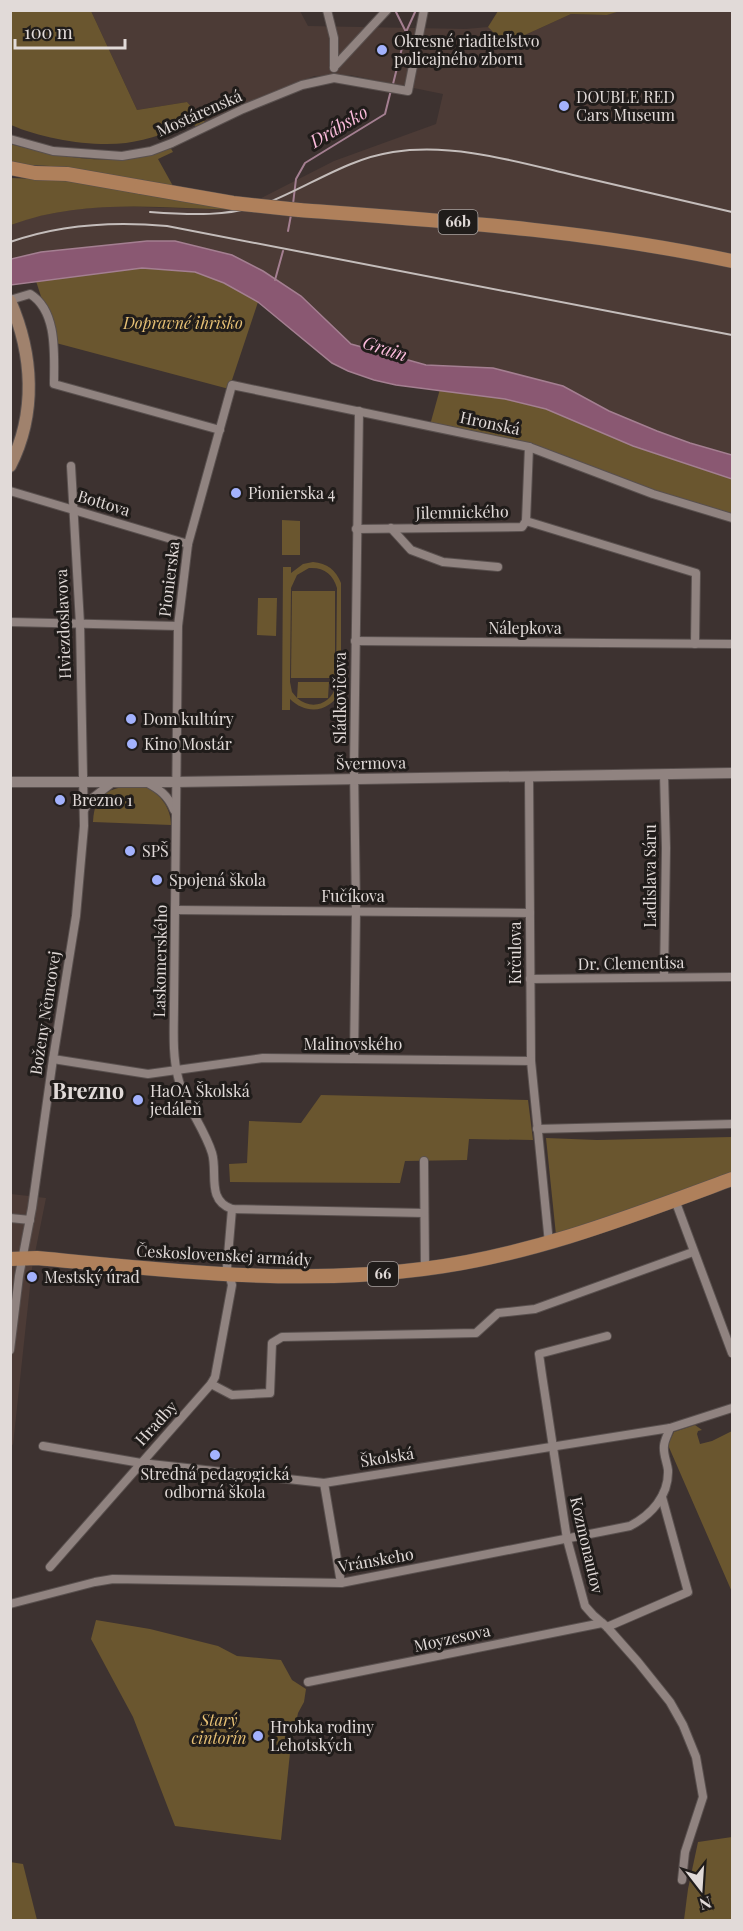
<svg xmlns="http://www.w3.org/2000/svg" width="743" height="1931" font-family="'Playfair Display',serif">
<rect width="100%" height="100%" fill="#3d3230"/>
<g fill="#4c3b36">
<path d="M620,10L732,11V455L690,443L657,431L609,411L563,386L493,368L426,365L351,344L301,296L263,271L232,255L175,241H147L41,252L11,259V225L33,217L70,210L110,206L238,210L334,161L436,124L443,94L350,75L314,76L206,123L187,102L137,110L91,11H300L308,26L466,29L488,27L505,44L571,14L607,15Z"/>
<path d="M11,1194L46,1198L32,1268L13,1445L11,1444Z"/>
</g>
<g fill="#6a562f" fill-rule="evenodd">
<path d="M10,11H91L137,110L187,102L206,123L196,127L193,123C171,131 149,140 126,143C91,147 43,139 11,125Z"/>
<path d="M498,11V10L620,11L607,15L571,14L505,44L488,27Z"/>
<path d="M10,144C46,153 84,162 121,159C137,158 154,151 170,147L173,152L158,159L173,186L68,167L11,164Z"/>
<path d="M11,178L67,180L238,210C162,208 83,198 11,225Z"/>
<path d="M142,268L195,272L224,283L258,302L229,389L56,343L36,281Z"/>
<path d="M440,389L505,399L546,409L633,446L732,479V518L529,447L430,425Z"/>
<path d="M282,520L300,521V555H282Z"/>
<path d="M313,562C327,563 336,570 341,583V689C332,712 307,716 290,699V710H282L283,567H291V573L303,564ZM309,568C324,567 333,574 337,588L336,686C331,704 312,711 297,698H328L329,682H298L297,698L292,692L290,682L291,588L297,575Z"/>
<path d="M292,591H335V678H291Z"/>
<path d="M258,598H277L276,636L257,635Z"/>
<path d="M142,785C159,792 171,807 171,825L93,822C94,789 115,787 142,785Z"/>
<path d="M321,1095L528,1100L533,1140L469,1139L467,1160L405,1161L400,1183L230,1182L229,1164L247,1163L249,1121L301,1123Z"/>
<path d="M732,1137V1173L556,1235L546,1138L597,1140Z"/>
<path d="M695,1425L702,1430L698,1431L697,1434L700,1444L712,1441L732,1431V1592L668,1445L674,1432Z"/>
<path d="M96,1620L150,1629L218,1646L237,1656L281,1660L292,1680L306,1689L304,1702L298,1713L290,1753L281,1840L175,1826L133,1717L91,1639Z"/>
<path d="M732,1837V1920H684L688,1889L698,1842Z"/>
<path d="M10,1862L23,1864L37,1920H11Z"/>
</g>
<path fill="#8a5872" stroke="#a47f91" stroke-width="1.5" d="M147,241H175L232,255L263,271L301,296L351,344L426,365L493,368L563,386L609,411L657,431L690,443L732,455V479L633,446L546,409L505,399L396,385L374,380L348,371L332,363L258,302L224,283L195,272L142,268L11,285V259L41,252Z"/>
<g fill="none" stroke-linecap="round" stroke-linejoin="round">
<g stroke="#a47f91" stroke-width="2">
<path d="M406,32L416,10"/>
<path d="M393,84L406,32L395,10"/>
<path d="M293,204L296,179L305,163L385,114L391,90"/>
<path d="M288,231L291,215"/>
<path d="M275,280L283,251"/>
</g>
<defs>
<g id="minor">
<path d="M327,10L334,38V68"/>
<path d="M334,67L387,10"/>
<path d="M10,139L53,151L122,156L151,151L172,143L243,109L302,85L334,78L408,91L424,10"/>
<path d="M10,300L30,294C58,311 54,356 54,384L220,430"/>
<path d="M10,491L188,544"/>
<path d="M526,521L696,573L695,644"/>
<path d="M391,528L411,550L443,562L498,567"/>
<path d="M356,529L522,527L526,521L529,447"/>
<path d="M10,622L178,626"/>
<path d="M355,641L732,644"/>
<path d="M664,774L666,848L664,977"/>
<path d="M529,776L531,1061L549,1243"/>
<path d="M146,782C159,789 168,795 174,810"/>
<path d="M84,810L90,800L113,782"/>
<path d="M176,910L530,913"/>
<path d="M530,979L732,977"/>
<path d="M354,1058L356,911L354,767L359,411"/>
<path d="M53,1059L148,1074L263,1058L531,1061"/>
<path d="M537,1129L732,1124"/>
<path d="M424,1161L425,1269"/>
<path d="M675,1200L732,1353"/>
<path d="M424,1213L232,1209C206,1200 218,1173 212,1153C204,1127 184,1104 178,1077C172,1054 174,1028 174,1004L178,626L188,544L232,385L529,447L653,494L732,518"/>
<path d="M10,1218L30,1220"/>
<path d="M607,1336L539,1354L542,1375L567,1539L585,1606L593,1615L607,1627L638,1662L670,1702L683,1725L696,1757L703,1797L685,1852L682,1880"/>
<path d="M10,1350L19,1276L32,1208L53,1059L76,916L84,826L80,624L71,466"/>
<path d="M211,1384L232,1395L270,1393L272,1343L282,1337L476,1333L498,1313L535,1309L693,1252"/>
<path d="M43,1446L141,1463L324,1483L670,1428L732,1408"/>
<path d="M324,1483L341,1583"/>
<path d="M50,1567L211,1384L215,1377L232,1285L227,1267L232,1209"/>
<path d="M10,1604L95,1582L113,1579L341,1583L630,1526C651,1515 669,1496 668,1470C667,1462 663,1454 664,1446C664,1441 668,1434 670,1428"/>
<path d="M607,1627L688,1592L662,1497"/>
<path d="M308,1682L602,1623"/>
</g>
<path id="tertiary" d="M10,782H176L732,773"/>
<path id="secondary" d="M10,301C33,354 37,413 10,466"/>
<g id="primary">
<path d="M10,168L35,173L67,174L141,187"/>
<path d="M299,210C446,221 588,230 732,261"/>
<path d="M10,1259L37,1258C165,1270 294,1286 423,1269C530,1256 632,1216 732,1179"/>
</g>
</defs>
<use href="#minor" stroke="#59504e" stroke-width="10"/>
<use href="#tertiary" stroke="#59504e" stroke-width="12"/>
<use href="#secondary" stroke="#59504e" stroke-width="14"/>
<use href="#primary" stroke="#59504e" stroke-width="15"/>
<use href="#minor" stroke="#908380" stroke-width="8"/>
<use href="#tertiary" stroke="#908380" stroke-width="10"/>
<use href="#secondary" stroke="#a0826d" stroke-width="12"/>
<use href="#primary" stroke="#af805b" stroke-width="14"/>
<g stroke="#c4bdbb" stroke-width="2">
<path d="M150,212C190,215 229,217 267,203C310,186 347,159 393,152C454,143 514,161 573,175C626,187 679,200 732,212"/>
<path d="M10,242C61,224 113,221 167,226L732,335"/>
</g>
<defs>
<path id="primary-bridge" d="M141,187L233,203L299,210"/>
</defs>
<use href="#primary-bridge" stroke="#59504e" stroke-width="15" stroke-linecap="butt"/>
<use href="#primary-bridge" stroke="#af805b" stroke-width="14"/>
</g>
<g fill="#a3b2fd" stroke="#201c1a" stroke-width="2">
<circle cx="382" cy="50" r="6"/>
<circle cx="564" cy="106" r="6"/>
<circle cx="236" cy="493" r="6"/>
<circle cx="131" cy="719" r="6"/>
<circle cx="132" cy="744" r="6"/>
<circle cx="60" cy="800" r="6"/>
<circle cx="130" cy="851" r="6"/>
<circle cx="157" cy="880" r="6"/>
<circle cx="138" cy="1100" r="6"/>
<circle cx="32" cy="1277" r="6"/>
<circle cx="215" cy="1455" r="6"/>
<circle cx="258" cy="1736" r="6"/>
</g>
<g text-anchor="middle" stroke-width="6" stroke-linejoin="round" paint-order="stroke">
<g fill="#201c1a" stroke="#a7a19f" stroke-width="1.5">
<rect x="438.5" y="210" width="39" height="24" rx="4.5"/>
<rect x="368" y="1262" width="30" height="24" rx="4.5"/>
</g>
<g font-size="15" font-weight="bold" fill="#e1dad8">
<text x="458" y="227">66b</text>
<text x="383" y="1279">66</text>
</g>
<g font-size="16" fill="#e1dad8" stroke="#201c1a" text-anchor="start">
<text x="394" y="47">Okresné riaditeľstvo<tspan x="394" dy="18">policajného zboru</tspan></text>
<text x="576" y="103">DOUBLE RED<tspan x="576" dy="18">Cars Museum</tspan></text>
<text x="248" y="499">Pionierska 4</text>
<text x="143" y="725">Dom kultúry</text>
<text x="144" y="750">Kino Mostár</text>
<text x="72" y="806">Brezno 1</text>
<text x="142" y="857">SPŠ</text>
<text x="169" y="886">Spojená škola</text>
<text x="150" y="1097">HaOA Školská<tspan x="150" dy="18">jedáleň</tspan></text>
<text x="44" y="1283">Mestský úrad</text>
<text x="215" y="1480" text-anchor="middle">Stredná pedagogická<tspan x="215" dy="18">odborná škola</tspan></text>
<text x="270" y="1733">Hrobka rodiny<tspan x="270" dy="18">Lehotských</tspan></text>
</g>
<g font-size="16" fill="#e1dad8" stroke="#201c1a">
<text transform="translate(199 113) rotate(-24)" y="6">Mostárenská</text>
<text transform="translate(490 423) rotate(12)" y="6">Hronská</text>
<text transform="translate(104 503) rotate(17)" y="6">Bottova</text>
<text transform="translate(462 512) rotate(-1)" y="6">Jilemnického</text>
<text transform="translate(169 579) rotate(-83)" y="6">Pionierska</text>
<text transform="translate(63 624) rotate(-92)" y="6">Hviezdoslavova</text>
<text x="525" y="634">Nálepkova</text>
<text transform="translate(340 698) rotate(-90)" y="6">Sládkovičova</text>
<text transform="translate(371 763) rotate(-1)" y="6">Švermova</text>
<text transform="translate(650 876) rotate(-90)" y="6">Ladislava Sáru</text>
<text x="353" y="902">Fučíkova</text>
<text transform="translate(515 953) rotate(-90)" y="6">Krčulova</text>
<text transform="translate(160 961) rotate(-89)" y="6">Laskomerského</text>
<text transform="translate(631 963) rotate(-1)" y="6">Dr. Clementisa</text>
<text transform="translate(45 1013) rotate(-81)" y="6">Boženy Němcovej</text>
<text x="353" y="1050">Malinovského</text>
<text transform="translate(224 1255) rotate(3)" y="6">Československej armády</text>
<text transform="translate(156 1423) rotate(-48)" y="6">Hradby</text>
<text transform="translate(387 1457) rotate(-9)" y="6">Školská</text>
<text transform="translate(587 1545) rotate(77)" y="6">Kozmonautov</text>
<text transform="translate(376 1560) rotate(-10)" y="6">Vránskeho</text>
<text transform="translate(452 1638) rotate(-12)" y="6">Moyzesova</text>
</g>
<g font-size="16" font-style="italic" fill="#e7c175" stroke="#201c1a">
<text x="183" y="329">Dopravné ihrisko</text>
<text x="219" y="1726">Starý<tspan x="219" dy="18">cintorín</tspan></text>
</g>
<g font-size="18" font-style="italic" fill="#fabbdb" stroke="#201c1a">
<text transform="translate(339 127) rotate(-31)" y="6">Drábsko</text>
<text transform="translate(385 349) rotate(18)" y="6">Grain</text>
</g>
<g font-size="22" font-weight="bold" fill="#e1dad8" stroke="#201c1a">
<text x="88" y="1099">Brezno</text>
</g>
</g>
<rect width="743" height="1931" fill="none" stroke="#e1dad8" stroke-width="24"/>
<g transform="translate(701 1889) rotate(163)" stroke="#201c1a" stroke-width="4.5" paint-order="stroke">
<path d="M0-4.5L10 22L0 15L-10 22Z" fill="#e1dad8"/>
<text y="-9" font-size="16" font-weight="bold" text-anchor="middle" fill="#e1dad8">N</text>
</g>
<path d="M15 39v9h110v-9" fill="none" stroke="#e1dad8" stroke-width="3"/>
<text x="24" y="39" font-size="18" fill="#e1dad8" stroke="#201c1a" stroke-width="4.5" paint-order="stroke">100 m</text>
</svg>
